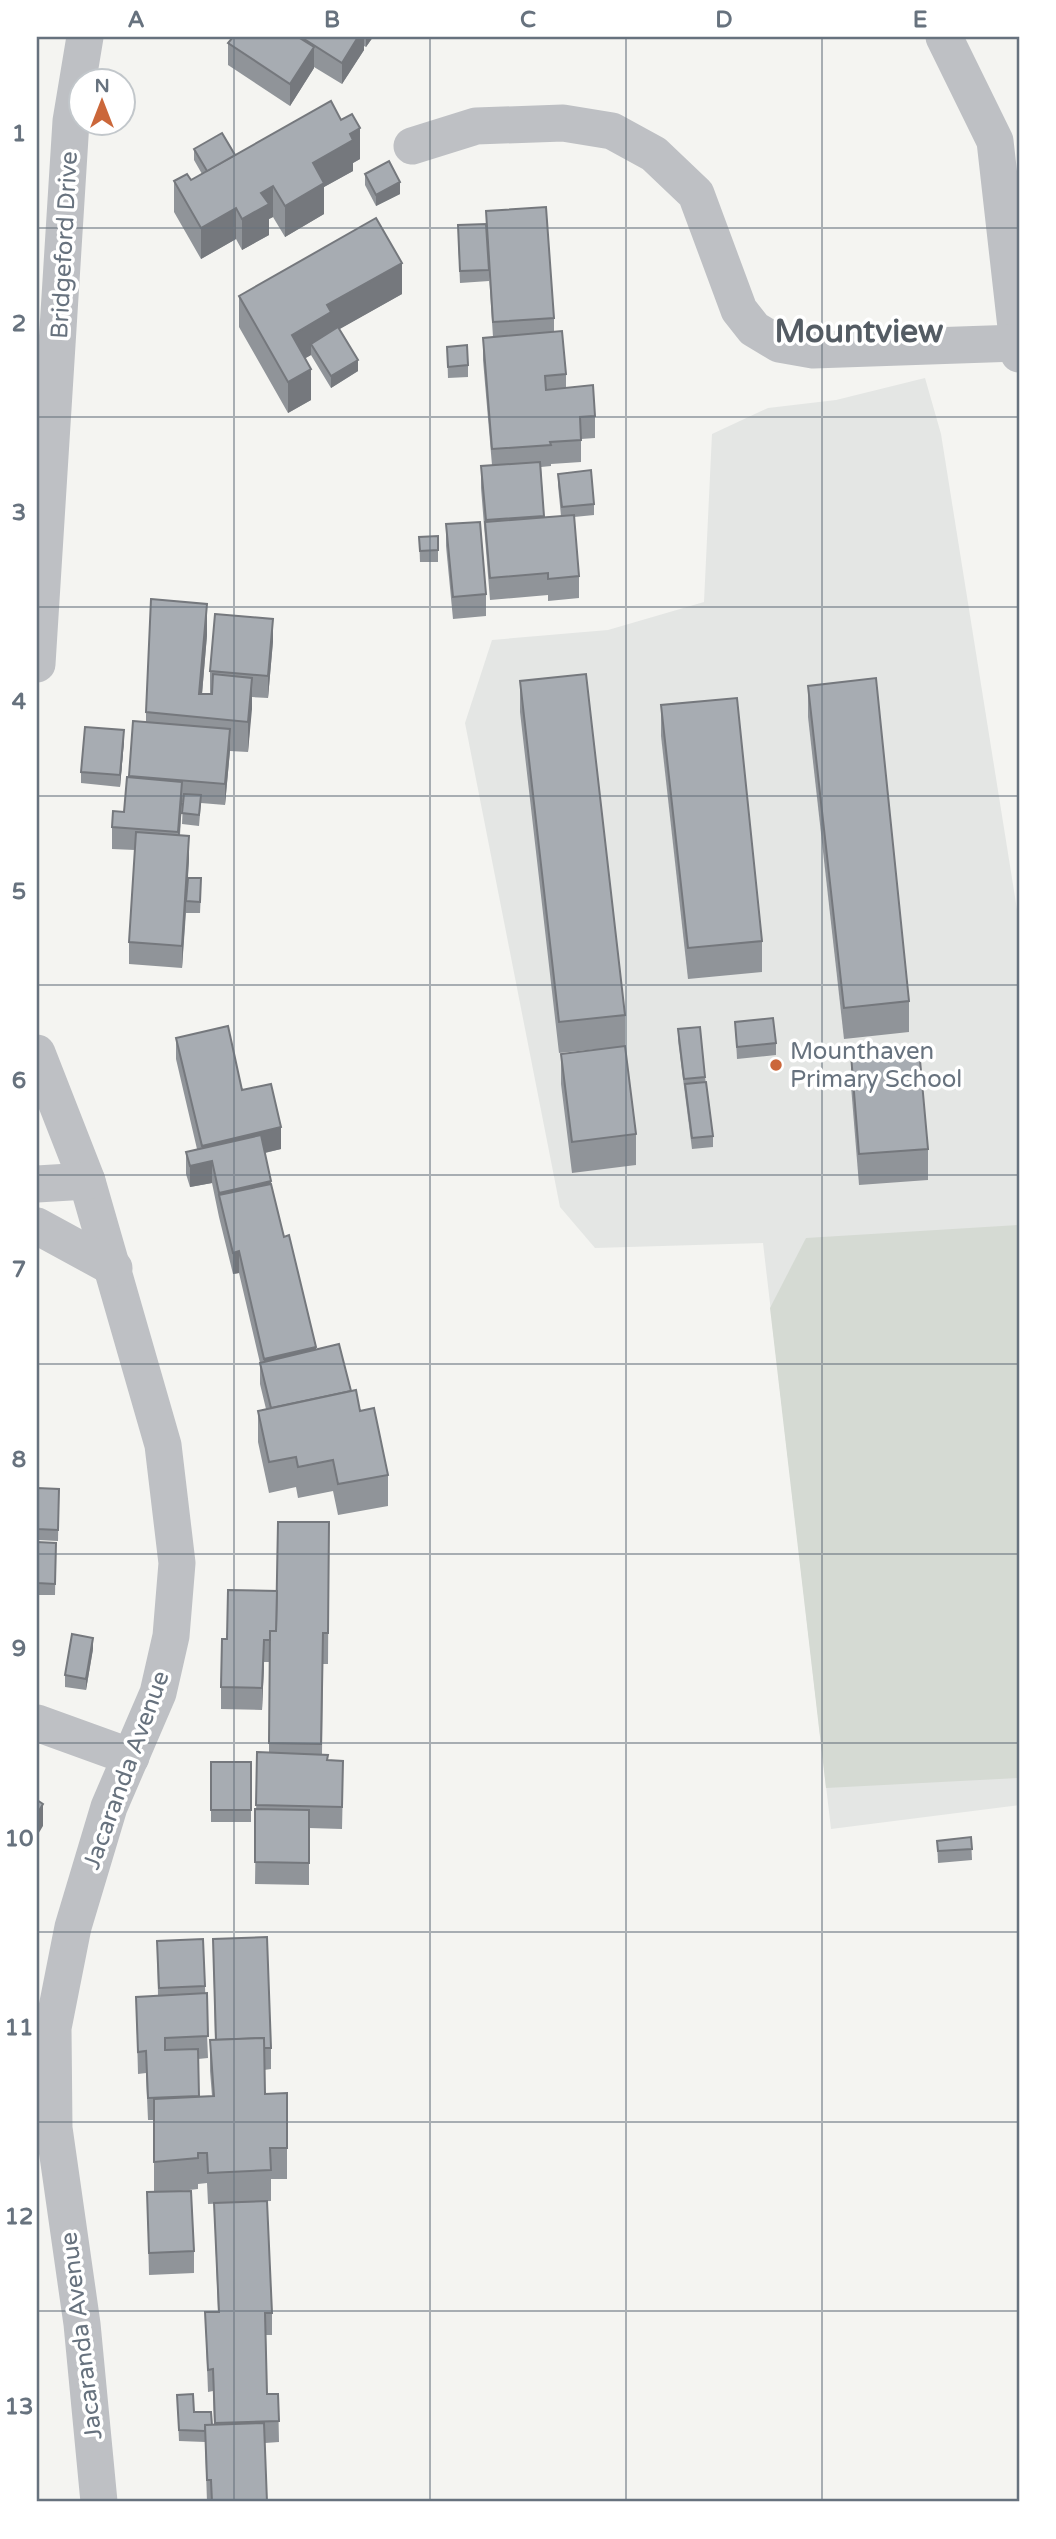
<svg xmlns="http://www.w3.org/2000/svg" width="1056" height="2539" font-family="'Varela Round',sans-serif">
<rect width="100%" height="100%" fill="#f4f4f1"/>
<path fill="#e4e6e4" d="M925,378L941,434L1019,922V1805L831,1829L763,1243L595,1248L560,1207L465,723L492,640L608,630L704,602L712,434L768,408L836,400Z"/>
<path fill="#d5dad3" d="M1019,1225V1778L826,1788L770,1308L806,1238Z"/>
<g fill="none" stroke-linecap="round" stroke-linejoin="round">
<g stroke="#bec0c4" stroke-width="37">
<path d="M944,37L995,141L1019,354"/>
<path d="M412,146L476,126L563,123L612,131L654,154L696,194L739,310L754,329L779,344L813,350L1018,343"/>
<path d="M37,664L71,121L85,37"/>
<path d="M37,1053L87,1181L163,1445L177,1563L171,1636L158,1693L109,1807L73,1927L53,2028L54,2128L82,2324L99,2502"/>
<path d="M37,1184L87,1181"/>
<path d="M37,1226L114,1268"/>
<path d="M37,1723L131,1757"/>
</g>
</g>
<g fill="#909499">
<path d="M233,37H373L366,47L364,46V50L342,84L314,67V68L290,106L228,65V43Z"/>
<path d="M194,149L235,155L360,159L353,163V171L324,187V214L285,237L273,217L269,219V235L242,250L236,239L201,259L174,212V181L191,180L202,174L194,160Z"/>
<path d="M365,174L400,194L376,206L365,185Z"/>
<path d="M486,211L554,318V332L566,374V388L595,416V438L581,439V462L551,464V466L541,467L544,517L561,516L558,485V474L594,504V515L574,517L579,576V598L548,601V595L490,600L481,488V466L492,465L483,360V338L493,337L489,275V281L460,283L458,237V225L486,224Z"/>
<path d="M402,294L339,329L358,371L331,388L311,355L305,358L311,400L288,413L239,327V296Z"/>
<path d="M447,347L468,365V377L448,378Z"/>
<path d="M446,524L486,594V616L453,619L446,546Z"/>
<path d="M438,536V562H420L419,537Z"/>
<path d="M207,635L202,694H212V693H210V671L273,641L268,698L252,697L248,752L230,751L225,805L201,803L199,826L182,824L183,802H182L180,835L189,858L188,878L201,890L200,913H186L182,968L129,964V942L135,850L112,849V827L124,812L129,777L133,721L146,722V712Z"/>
<path d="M520,681L625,1015V1046L636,1134V1165L572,1173L561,1084V1054L598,1049L559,1053L520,712Z"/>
<path d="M808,686L909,1001V1032L844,1039L808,717Z"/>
<path d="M661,705L762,941V972L688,979L661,736Z"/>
<path d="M124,741L120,787L81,783V772Z"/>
<path d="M735,1022L776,1043V1055L737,1059Z"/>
<path d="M678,1029L705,1077L713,1136V1147L692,1149L678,1040Z"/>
<path d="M176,1038L242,1090L281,1149L265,1153L271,1184L284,1237L316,1349L351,1391L360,1411L388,1475V1506L338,1515L333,1491L298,1498L296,1487L269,1493L258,1442V1411L266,1409L260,1384V1363L239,1273L233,1274L219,1217L212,1183L190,1187L186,1174V1152L197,1149L176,1059Z"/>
<path d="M851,1055L928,1149V1180L859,1185L851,1086Z"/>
<path d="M37,1488L59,1489L58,1541L37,1540Z"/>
<path d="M329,1522L328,1664H323L322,1754L328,1760L343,1783L342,1829L309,1828V1885L255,1884L257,1752L269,1753V1662H264L262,1710L221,1709V1687L227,1639L277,1591Z"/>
<path d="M37,1542L56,1543L55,1595H37Z"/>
<path d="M93,1649L86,1690L65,1687V1675Z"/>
<rect x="211" y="1762" width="40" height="60"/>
<path d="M971,1837L972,1860L938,1863L937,1841Z"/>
<path d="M203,1939L208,2058L198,2059L199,2097L212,2096L210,2071V2040H215L213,1939L271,2048V2069L264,2070L265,2094L287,2093V2179H271V2201L208,2204L207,2183L198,2184V2189L172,2192L194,2251V2273L149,2275L147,2192H154V2120H148L146,2073L138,2074L136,1997L158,1996L157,1941Z"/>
<path d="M214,2203L272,2313V2335H266L267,2394H278L279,2442L265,2443L267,2502H207L205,2442L179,2441L177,2395L194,2412L212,2425H214L213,2391L208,2392L205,2312H218Z"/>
</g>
<g fill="#75787d">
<path d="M358,37H364V50L342,84V63Z"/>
<path d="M366,37H373L366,47Z"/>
<path d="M314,47V68L290,106V84Z"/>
<path d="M360,128V159L353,163V171L324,187V214L285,237V206L313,163L350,134Z"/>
<path d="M400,182V194L376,206V195Z"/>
<path d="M273,186V217L269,219V235L242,250V219L261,193Z"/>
<path d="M236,208V239L201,259V228Z"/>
<path d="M402,263V294L331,334L311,344V355L292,366V335L327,305Z"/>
<path d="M358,360V371L331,388V376Z"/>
<path d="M311,369V400L288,413V382Z"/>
<path d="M207,604V635L200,717L199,694Z"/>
<path d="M273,619V641L268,698V676Z"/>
<path d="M252,678V709L248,752V722Z"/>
<path d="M230,729V750L225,805V784Z"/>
<path d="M124,730V741L120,787V775Z"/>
<path d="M182,782V804L178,854V832Z"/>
<path d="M189,836V858L182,968V946Z"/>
<path d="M281,1127V1149L213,1165L212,1161V1183L190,1187V1166L202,1163V1146Z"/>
<path d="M271,1181V1203L219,1195V1193Z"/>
<path d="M239,1251V1273L233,1274V1253Z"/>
<path d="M316,1347V1369L264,1380V1359Z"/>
<path d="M93,1638V1649L86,1690V1679Z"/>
<path d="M264,1640V1662L262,1710V1688Z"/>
<path d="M43,1804V1826L37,1836V1814Z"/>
</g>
<g fill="#a7acb2" stroke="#75787d" stroke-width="2">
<path d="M233,37H298L314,47L290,84L228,43Z"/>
<path d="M301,37H358L342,63Z"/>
<path d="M331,101L341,120L352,114L360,128L350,134L353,140L313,163L324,183L285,206L273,186L261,193L269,204L242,219L236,208L201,228L174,181L187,174L191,180Z"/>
<path d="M222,133L235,155L207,171L194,149Z"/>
<path d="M389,161L400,182L376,195L365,174Z"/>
<path d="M546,207L554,318L493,322L486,211Z"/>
<path d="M376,218L402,263L327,305L331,312L292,335L311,369L288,382L239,296Z"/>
<path d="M486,224L489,270L460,271L458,225Z"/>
<path d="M338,327L358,360L331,376L311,344Z"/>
<path d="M562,331L566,374L545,376L546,390L593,385L595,416L580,417L581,440L550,442L551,445L492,449L483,338Z"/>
<path d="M467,345L468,365L448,367L447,347Z"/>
<path d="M540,462L544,516L486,520L481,466Z"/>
<path d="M591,470L594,504L562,507L558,474Z"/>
<path d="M574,515L579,576L548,579V573L490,578L485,522Z"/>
<path d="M480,522L486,594L453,597L446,524Z"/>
<path d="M438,536V550L420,551L419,537Z"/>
<path d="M151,599L207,604L199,694H212L213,674L252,678L248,722L146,712Z"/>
<path d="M215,614L273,619L268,676L210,671Z"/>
<path d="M586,674L625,1015L559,1022L520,681Z"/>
<path d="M876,678L909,1001L844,1008L808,686Z"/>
<path d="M737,698L762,941L688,948L661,705Z"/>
<path d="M133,721L230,729L225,784L129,776Z"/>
<path d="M85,727L124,730L120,775L81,772Z"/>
<path d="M127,777L182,782L178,832L112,827L113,811L124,812Z"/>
<path d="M184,794L201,795L199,815L182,813Z"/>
<path d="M136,832L189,836L182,946L129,942Z"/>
<path d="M188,878H201L200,902L186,901Z"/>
<path d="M773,1018L776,1043L737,1047L735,1022Z"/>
<path d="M228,1026L242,1090L271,1084L281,1127L202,1146L176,1038Z"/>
<path d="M700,1027L705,1077L684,1079L678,1029Z"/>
<path d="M625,1046L636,1134L572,1142L561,1054Z"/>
<path d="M919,1049L928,1149L859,1154L851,1055Z"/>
<path d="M706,1082L713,1136L692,1138L685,1084Z"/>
<path d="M261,1135L271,1181L219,1193L212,1161L190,1166L186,1152Z"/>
<path d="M271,1184L284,1237L289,1235L316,1347L264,1359L239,1251L233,1253L219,1195Z"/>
<path d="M339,1344L351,1391L271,1408L260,1363Z"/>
<path d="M356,1390L360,1411L374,1408L388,1475L338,1484L333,1460L298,1467L296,1457L269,1462L258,1411Z"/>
<path d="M37,1488L59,1489L58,1530L37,1529Z"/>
<path d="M278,1522H329L328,1633H323L321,1744L269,1743L270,1631H276Z"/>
<path d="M37,1542L56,1543L55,1584L37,1583Z"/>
<path d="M228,1590L277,1591L276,1631H270V1640H264L262,1688L221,1687L222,1639H227Z"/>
<path d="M72,1634L93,1638L86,1679L65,1675Z"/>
<path d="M257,1752L328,1755L327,1760L343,1761L342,1807L256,1805Z"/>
<rect x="211" y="1762" width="40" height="48"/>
<path d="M37,1800L43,1804L37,1814Z"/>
<path d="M255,1809L309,1810V1863L255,1862Z"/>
<path d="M971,1837L972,1849L938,1851L937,1841Z"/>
<path d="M267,1937L271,2048H264V2038L216,2040L213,1939Z"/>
<path d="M203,1939L205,1986L159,1988L157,1941Z"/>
<path d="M207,1993L208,2036L165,2038V2050L198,2049L199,2096L148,2098L146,2051L138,2052L136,1997Z"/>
<path d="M264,2038L265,2094L287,2093V2148H270L271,2170L208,2173L207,2153H198V2158L154,2162V2099L214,2096L210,2040Z"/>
<path d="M191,2191L194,2251L149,2253L147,2192Z"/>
<path d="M267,2201L272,2313H265L267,2394H278L279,2421L215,2423L213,2369L208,2370L205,2312H219L214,2203Z"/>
<path d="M193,2394L194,2412H211L212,2425H205V2431L179,2430L177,2395Z"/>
<path d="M264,2423L267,2502H212L211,2480H207L205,2425Z"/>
</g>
<path fill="none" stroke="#67727e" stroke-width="2" stroke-opacity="0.55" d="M234,37V2502M430,37V2502M626,37V2502M822,37V2502M37,228H1019M37,417H1019M37,607H1019M37,796H1019M37,985H1019M37,1175H1019M37,1364H1019M37,1554H1019M37,1743H1019M37,1932H1019M37,2122H1019M37,2311H1019"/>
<circle fill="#cb673a" stroke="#fff" stroke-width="2.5" cx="776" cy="1065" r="7"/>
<g text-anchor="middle" stroke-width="7" stroke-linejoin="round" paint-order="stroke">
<g font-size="24" fill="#67727e" stroke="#fff">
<text transform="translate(64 245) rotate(-87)" y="8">Bridgeford Drive</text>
<text transform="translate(126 1770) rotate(-70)" y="8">Jacaranda Avenue</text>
<text transform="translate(81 2336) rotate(-97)" y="8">Jacaranda Avenue</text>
</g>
<g font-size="24" fill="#67727e" stroke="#fff" text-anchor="start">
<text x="790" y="1059">Mounthaven<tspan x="790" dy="28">Primary School</tspan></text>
</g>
<g font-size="32" font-weight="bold" fill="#545c64" stroke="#fff">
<text x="859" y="342">Mountview</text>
</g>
</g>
<rect width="1056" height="2539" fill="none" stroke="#ffffff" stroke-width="77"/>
<g transform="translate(102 102)"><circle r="33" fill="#ffffff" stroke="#c2c7cb" stroke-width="2"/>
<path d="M0-5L12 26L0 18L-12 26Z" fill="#cb673a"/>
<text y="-10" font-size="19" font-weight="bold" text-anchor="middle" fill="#67727e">N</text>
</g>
<rect x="38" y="38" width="980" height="2462" fill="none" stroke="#67727e" stroke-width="2.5"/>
<g font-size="23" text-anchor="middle" font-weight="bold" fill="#67727e">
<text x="136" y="27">A</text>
<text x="332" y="27">B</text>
<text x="528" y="27">C</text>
<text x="724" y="27">D</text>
<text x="920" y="27">E</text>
<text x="19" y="141">1</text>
<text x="19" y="331">2</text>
<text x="19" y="520">3</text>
<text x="19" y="709">4</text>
<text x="19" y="899">5</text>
<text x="19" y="1088">6</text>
<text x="19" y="1277">7</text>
<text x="19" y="1467">8</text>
<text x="19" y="1656">9</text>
<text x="19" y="1846">10</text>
<text x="19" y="2035">11</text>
<text x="19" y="2224">12</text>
<text x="19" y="2414">13</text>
</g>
</svg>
